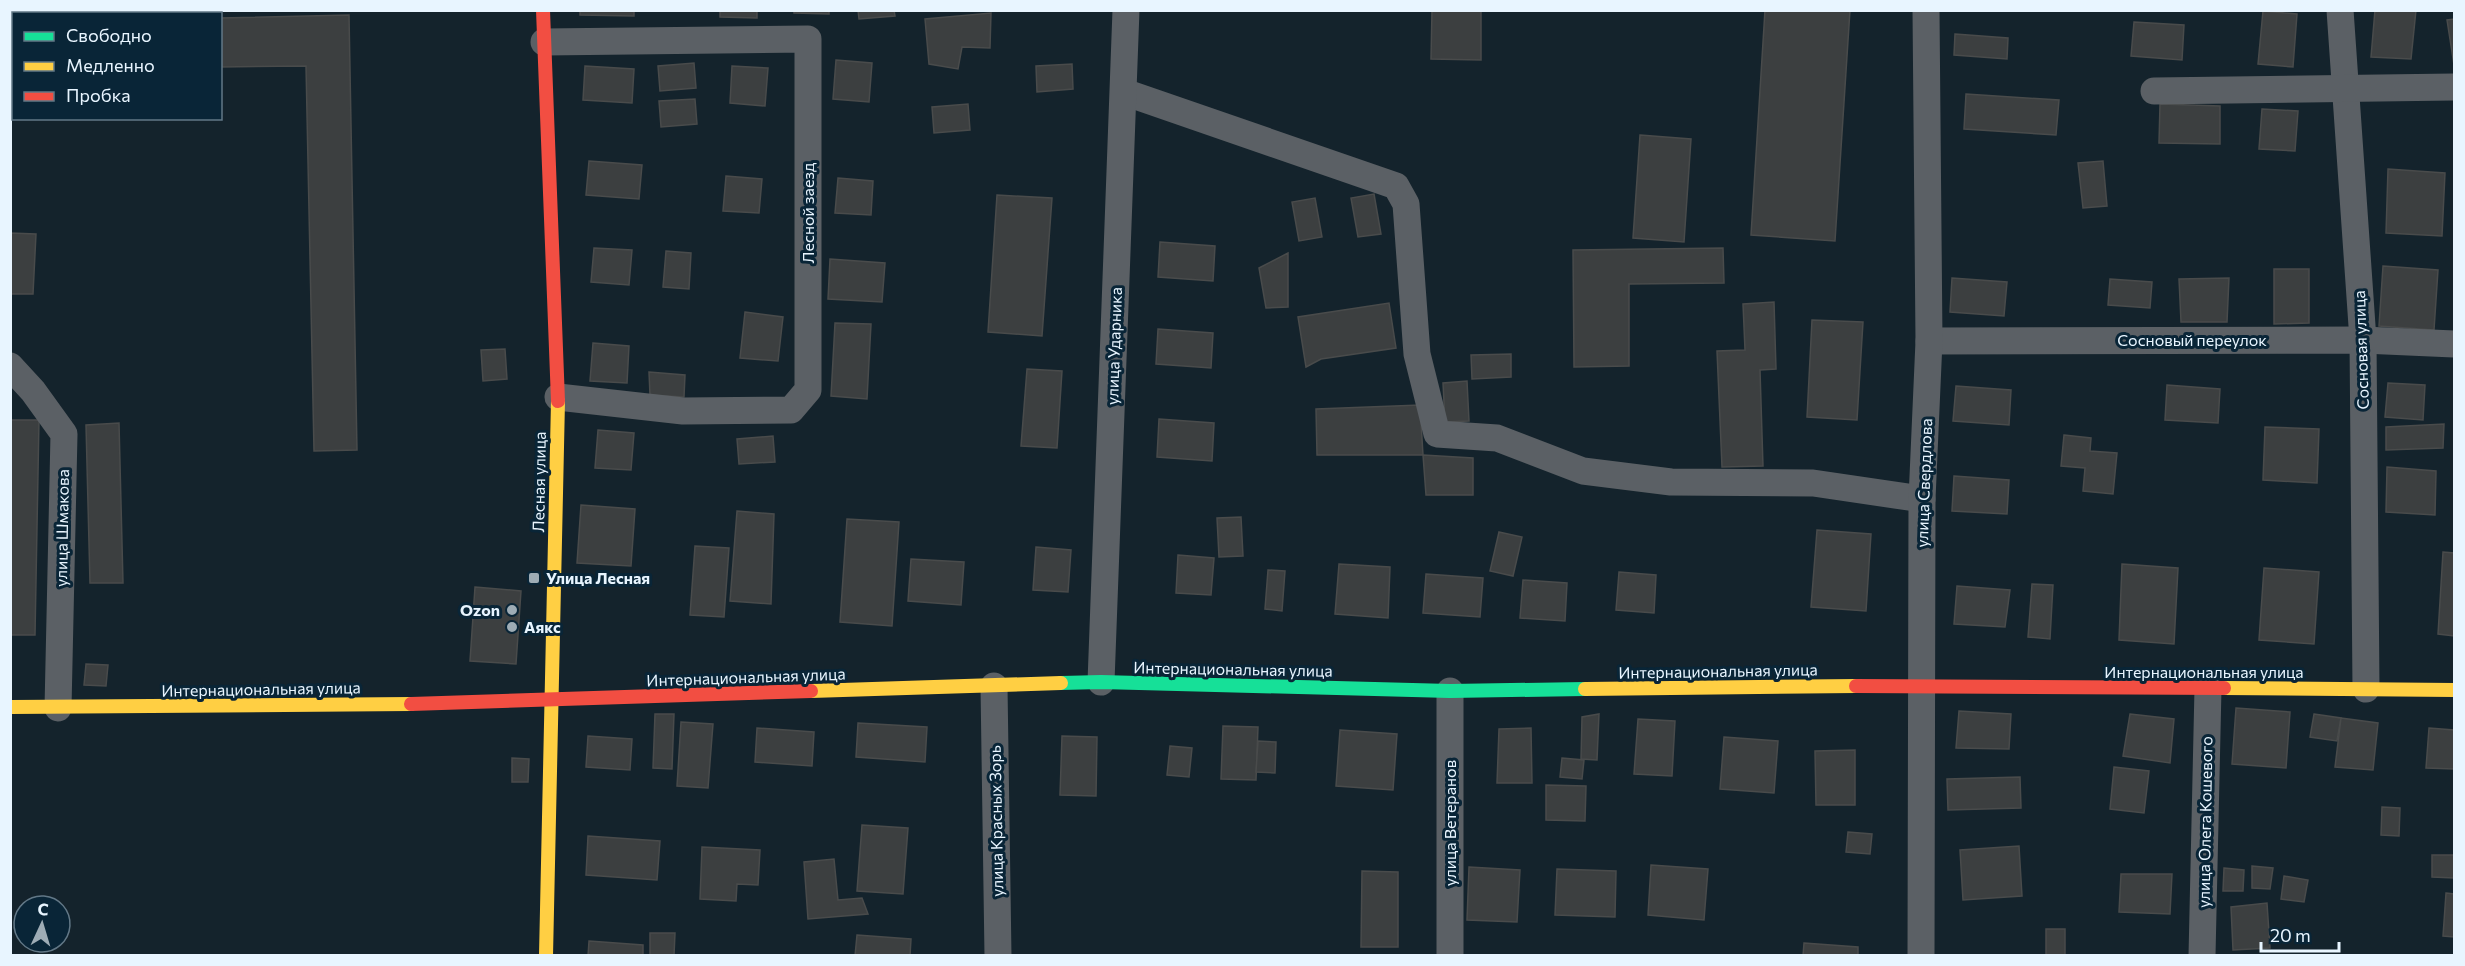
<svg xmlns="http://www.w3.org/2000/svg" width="2465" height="966" font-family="Commissioner,sans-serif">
<rect width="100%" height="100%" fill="#14232c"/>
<g fill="#3c3f40" stroke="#494b4b" stroke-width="1.5">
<path d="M580,10H634V16L580,15Z"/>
<path d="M720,10H757V18L720,17Z"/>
<path d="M794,10H829V14L794,13Z"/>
<path d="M858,10H894L895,16L859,19Z"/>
<path d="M1432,10H1481V60L1431,59Z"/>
<path d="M1765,10H1850L1835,241L1751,235Z"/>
<path d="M2375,10H2416L2411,59L2371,57Z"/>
<path d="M2263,11L2297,14L2293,67L2258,64Z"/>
<path d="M991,13L990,48L962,47L958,69L929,64L925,19Z"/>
<path d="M349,15L357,450L314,451L306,66L220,67V18Z"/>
<path d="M2454,19V65L2447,20Z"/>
<path d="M2134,22L2184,25L2182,60L2131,56Z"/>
<path d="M1955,34L2008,38L2007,59L1954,55Z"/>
<path d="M836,60L872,63L869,102L833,99Z"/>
<path d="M694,63L696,88L660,91L658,66Z"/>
<path d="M1072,64L1073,89L1037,92L1036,66Z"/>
<path d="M585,66L634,69L632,103L583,100Z"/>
<path d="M732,66L768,68L765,106L730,103Z"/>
<path d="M1966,94L2059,100L2056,135L1964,129Z"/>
<path d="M695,99L697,124L661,127L659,101Z"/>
<path d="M968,104L970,130L934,133L932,107Z"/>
<path d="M2160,104L2220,106V144L2159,143Z"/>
<path d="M2262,109L2298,111L2295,151L2259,149Z"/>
<path d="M1640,135L1691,139L1684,242L1633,238Z"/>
<path d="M589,161L642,165L639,199L586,195Z"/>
<path d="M2103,161L2107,206L2083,208L2078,163Z"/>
<path d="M2388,169L2445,173L2442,236L2386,233Z"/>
<path d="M726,176L762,179L759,213L723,211Z"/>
<path d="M838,178L873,181L871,215L835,213Z"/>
<path d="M1374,194L1381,234L1358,237L1351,198Z"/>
<path d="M997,195L1052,198L1042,336L988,332Z"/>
<path d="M1315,198L1322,237L1299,241L1292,202Z"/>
<path d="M10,233L36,234L33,294H10Z"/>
<path d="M1160,242L1215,246L1213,281L1158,277Z"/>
<path d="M594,248L632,250L629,285L591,282Z"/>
<path d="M1723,248L1724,283L1629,284V366L1574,367L1573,250Z"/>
<path d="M666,251L691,253L689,289L663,287Z"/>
<path d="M1288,253V307L1266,308L1259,268Z"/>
<path d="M830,259L885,263L882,302L828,299Z"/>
<path d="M2383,266L2438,270L2434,330L2379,326Z"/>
<path d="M2274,269H2309V323L2274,324Z"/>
<path d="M1952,278L2007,282L2004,316L1950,312Z"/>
<path d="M2229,278L2227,322H2181L2179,279Z"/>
<path d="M2110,279L2152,282L2150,308L2108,305Z"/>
<path d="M1774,302L1776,369L1760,370L1763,466L1722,467L1717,351L1745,350L1743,304Z"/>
<path d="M1389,303L1396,348L1321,359L1306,367L1298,317Z"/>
<path d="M745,312L783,317L778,361L740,358Z"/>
<path d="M1812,320L1863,322L1857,420L1807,417Z"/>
<path d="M835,323L871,324L867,399L831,396Z"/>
<path d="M1158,329L1213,333L1211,368L1156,364Z"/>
<path d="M593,343L629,346L627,383L590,381Z"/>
<path d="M505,349L507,379L483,381L481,350Z"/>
<path d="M1511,354V377L1472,379L1471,355Z"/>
<path d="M1027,369L1062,371L1057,448L1021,446Z"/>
<path d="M649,372L685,375L684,397L650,395Z"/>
<path d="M1467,381L1469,421L1445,422L1443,383Z"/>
<path d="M2388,383L2425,385L2423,420L2385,417Z"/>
<path d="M2167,385L2220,389L2218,423L2165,420Z"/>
<path d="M1956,386L2011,390L2009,425L1953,421Z"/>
<path d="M1420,405L1423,455H1317L1316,409Z"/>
<path d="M1159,419L1214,423L1212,461L1157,457Z"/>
<path d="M10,420H39L35,635H10Z"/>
<path d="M119,423L123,583H90L86,425Z"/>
<path d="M2444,424L2443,448L2386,450V427Z"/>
<path d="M2265,427L2319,429L2317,483L2263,480Z"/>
<path d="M598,430L634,433L631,470L595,468Z"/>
<path d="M2064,435L2091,438L2090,451L2117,453L2113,494L2083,491L2085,468L2061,466Z"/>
<path d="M773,436L775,462L739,464L737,439Z"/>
<path d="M1423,455L1473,458V495H1426Z"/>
<path d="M2387,467L2436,471L2435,515L2386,512Z"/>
<path d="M1954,476L2009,480L2007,514L1952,511Z"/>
<path d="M581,505L635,509L631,566L577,563Z"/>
<path d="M737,511L774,514L771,604L730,601Z"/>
<path d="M1241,517L1243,556L1219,557L1217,518Z"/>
<path d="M847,519L899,522L892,626L840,622Z"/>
<path d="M1817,530L1871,534L1866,611L1811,607Z"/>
<path d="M1499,532L1522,537L1513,576L1490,571Z"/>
<path d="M695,546L729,548L724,617L690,615Z"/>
<path d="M1036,547L1071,550L1068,592L1033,590Z"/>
<path d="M2443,552L2454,553V636L2438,634Z"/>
<path d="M1178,555L1214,558L1211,595L1176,593Z"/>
<path d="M911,559L964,562L961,605L908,601Z"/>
<path d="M1339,564L1390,567L1388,618L1335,614Z"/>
<path d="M2122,564L2178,568L2174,644L2119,640Z"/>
<path d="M2264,568L2319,572L2314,644L2259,640Z"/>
<path d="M1268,570L1285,571L1282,611L1265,609Z"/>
<path d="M1619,572L1656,575L1654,613L1616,610Z"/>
<path d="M1426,574L1483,578L1480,617L1423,613Z"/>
<path d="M1523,580L1567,583L1565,621L1520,618Z"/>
<path d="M2032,584L2053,585L2050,639L2028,637Z"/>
<path d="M1957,586L2010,590L2005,627L1954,624Z"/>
<path d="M475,587L521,591L516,664L470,661Z"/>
<path d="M86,664L108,665L106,686L84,685Z"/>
<path d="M2236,708L2290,712L2286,768L2232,764Z"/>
<path d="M1959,711L2011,714L2009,749L1956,748Z"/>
<path d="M655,714H674L672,769L653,768Z"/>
<path d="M1599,714L1597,760L1581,759L1582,717Z"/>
<path d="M2130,714L2174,719L2170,763L2123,756Z"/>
<path d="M2314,714L2341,718L2337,741L2310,737Z"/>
<path d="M2341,718L2378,723L2373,770L2335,767Z"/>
<path d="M1638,719L1675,721L1672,776L1634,774Z"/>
<path d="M681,722L713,724L708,788L677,786Z"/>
<path d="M858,723L927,727L925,762L856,757Z"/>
<path d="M1223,726L1258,727L1256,780L1221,779Z"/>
<path d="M757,728L814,732L812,766L755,762Z"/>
<path d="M1531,728L1532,783H1497L1499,729Z"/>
<path d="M2429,728L2454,730V769L2426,768Z"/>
<path d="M1340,730L1397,734L1393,790L1336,786Z"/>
<path d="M588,736L632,739L630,770L586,767Z"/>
<path d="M1062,736L1097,737L1096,796L1060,795Z"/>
<path d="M1724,737L1778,741L1774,793L1720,789Z"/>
<path d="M1258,741L1276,742L1275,773L1256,772Z"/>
<path d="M1170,746L1192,748L1189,777L1167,775Z"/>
<path d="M1855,750V805H1816L1815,751Z"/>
<path d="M512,758L529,759L528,782H512Z"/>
<path d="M1562,758L1584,760L1582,779L1560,777Z"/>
<path d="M2114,767L2149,771L2144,813L2110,809Z"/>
<path d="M2020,777L2021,808L1948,810L1947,779Z"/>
<path d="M1546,785L1586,786L1585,821L1546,820Z"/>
<path d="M2382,807L2400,808L2399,836L2381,835Z"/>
<path d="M862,825L908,828L903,894L857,891Z"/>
<path d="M1848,832L1872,834L1870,854L1846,852Z"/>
<path d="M588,836L660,841L657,880L586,875Z"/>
<path d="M2019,846L2022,896L1963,900L1960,850Z"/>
<path d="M702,847L760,850L758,885L737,884L736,901L700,899Z"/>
<path d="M2432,855H2454V878L2432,877Z"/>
<path d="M834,859L838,900L862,898L868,914L808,919L804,862Z"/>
<path d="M1651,865L1708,869L1704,920L1648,915Z"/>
<path d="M2252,866L2273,868L2270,889L2252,888Z"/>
<path d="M1469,867L1520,870L1517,922L1467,920Z"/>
<path d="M2224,868L2244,870L2243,891H2223Z"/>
<path d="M1557,869L1616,871L1615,917L1555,915Z"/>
<path d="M1362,871L1398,872V947H1361Z"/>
<path d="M2121,874H2172L2170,914L2119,912Z"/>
<path d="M2284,876L2308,880L2304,902L2281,899Z"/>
<path d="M2446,893L2454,894V937L2443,936Z"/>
<path d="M2267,903L2270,948L2233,950L2231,907Z"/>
<rect x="2046" y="929" width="19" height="27"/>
<path d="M650,933H675L674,956H650Z"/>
<path d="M857,935L911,939L910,956H855Z"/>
<path d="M589,941L643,945V956H588Z"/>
<path d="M1804,943L1858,947V956H1803Z"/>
</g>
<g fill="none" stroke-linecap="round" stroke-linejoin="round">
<g stroke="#5b6065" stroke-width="27">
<path d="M2340,10L2363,340L2366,689"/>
<path d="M544,42L808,39V390L791,410L683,411L558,397"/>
<path d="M2154,91L2454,87"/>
<path d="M1124,92L1396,186L1406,204L1417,354L1437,434L1497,438L1583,471L1671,482L1813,483L1922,499"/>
<path d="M1929,341L2363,340L2454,344"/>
<path d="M10,366L33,391L64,434L58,708"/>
<path d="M1101,682L1126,10"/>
<path d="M994,686L998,956"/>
<path d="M1450,956V691"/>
<path d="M1921,956L1922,499L1929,341L1926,10"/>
<path d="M2202,956L2208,688"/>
</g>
<path stroke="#16e098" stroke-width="14" d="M1061,683L1101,682L1450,691L1585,689"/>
<g stroke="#ffcf43" stroke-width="14">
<path d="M2224,688L2454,690"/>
<path d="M1585,689L1856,686"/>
<path d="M811,691L1061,683"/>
<path d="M10,707L411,704"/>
<path d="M546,956L558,401"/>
</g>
<g stroke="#f24e42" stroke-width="14">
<path d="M543,10L558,401"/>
<path d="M1856,686L2224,688"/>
<path d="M411,704L811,691"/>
</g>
</g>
<g fill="#9eacb5" stroke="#092537" stroke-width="2">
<rect x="528" y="572" width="12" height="12" rx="3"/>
<circle cx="512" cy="610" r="6"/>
<circle cx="512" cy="627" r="6"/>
</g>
<g text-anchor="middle" stroke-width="6" stroke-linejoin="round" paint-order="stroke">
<g font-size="16" fill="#e8f5ff" stroke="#092537">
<text transform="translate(808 213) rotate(-90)" y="6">Лесной заезд</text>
<text x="2192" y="346">Сосновый переулок</text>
<text transform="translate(1114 346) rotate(-88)" y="6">улица Ударника</text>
<text transform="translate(2361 350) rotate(-92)" y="6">Сосновая улица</text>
<text transform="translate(539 482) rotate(-89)" y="6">Лесная улица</text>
<text transform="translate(1924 483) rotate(-88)" y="6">улица Свердлова</text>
<text transform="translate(62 528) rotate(-89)" y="6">улица Шмакова</text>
<text transform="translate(1233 669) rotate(1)" y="6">Интернациональная улица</text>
<text transform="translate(1718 671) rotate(-1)" y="6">Интернациональная улица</text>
<text x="2204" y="678">Интернациональная улица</text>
<text transform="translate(746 677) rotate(-2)" y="6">Интернациональная улица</text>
<text transform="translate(261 689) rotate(-1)" y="6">Интернациональная улица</text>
<text transform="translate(996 821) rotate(-91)" y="6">улица Красных Зорь</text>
<text transform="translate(2205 822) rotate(-89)" y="6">улица Олега Кошевого</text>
<text transform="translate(1450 823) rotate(-90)" y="6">улица Ветеранов</text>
</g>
<g font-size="16" font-weight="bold" fill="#e8f5ff" stroke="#092537" text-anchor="start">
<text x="546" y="584">Улица Лесная</text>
<text x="500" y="616" text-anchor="end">Ozon</text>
<text x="524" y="633">Аякс</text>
</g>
</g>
<rect width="2465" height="966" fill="none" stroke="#e8f5ff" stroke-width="24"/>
<rect x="12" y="12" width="210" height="108" fill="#092537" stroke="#627887" stroke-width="1.5"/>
<rect x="24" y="32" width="30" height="9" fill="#16e098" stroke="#627887" stroke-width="1.5"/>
<text x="66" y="42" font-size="18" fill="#e8f5ff">Свободно</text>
<rect x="24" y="62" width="30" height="9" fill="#ffcf43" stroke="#627887" stroke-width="1.5"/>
<text x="66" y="72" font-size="18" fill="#e8f5ff">Медленно</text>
<rect x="24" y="92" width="30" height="9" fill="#f24e42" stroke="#627887" stroke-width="1.5"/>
<text x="66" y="102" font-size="18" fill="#e8f5ff">Пробка</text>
<g transform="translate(42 924) rotate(4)"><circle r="28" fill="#092537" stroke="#627887" stroke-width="1.5"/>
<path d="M0-4.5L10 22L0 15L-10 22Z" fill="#9eacb5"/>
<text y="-9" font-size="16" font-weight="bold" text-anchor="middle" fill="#e8f5ff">С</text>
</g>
<path d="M2261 942v9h78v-9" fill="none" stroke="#e8f5ff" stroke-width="3"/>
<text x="2270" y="942" font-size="18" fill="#e8f5ff" stroke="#092537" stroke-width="4.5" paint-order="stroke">20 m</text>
</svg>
